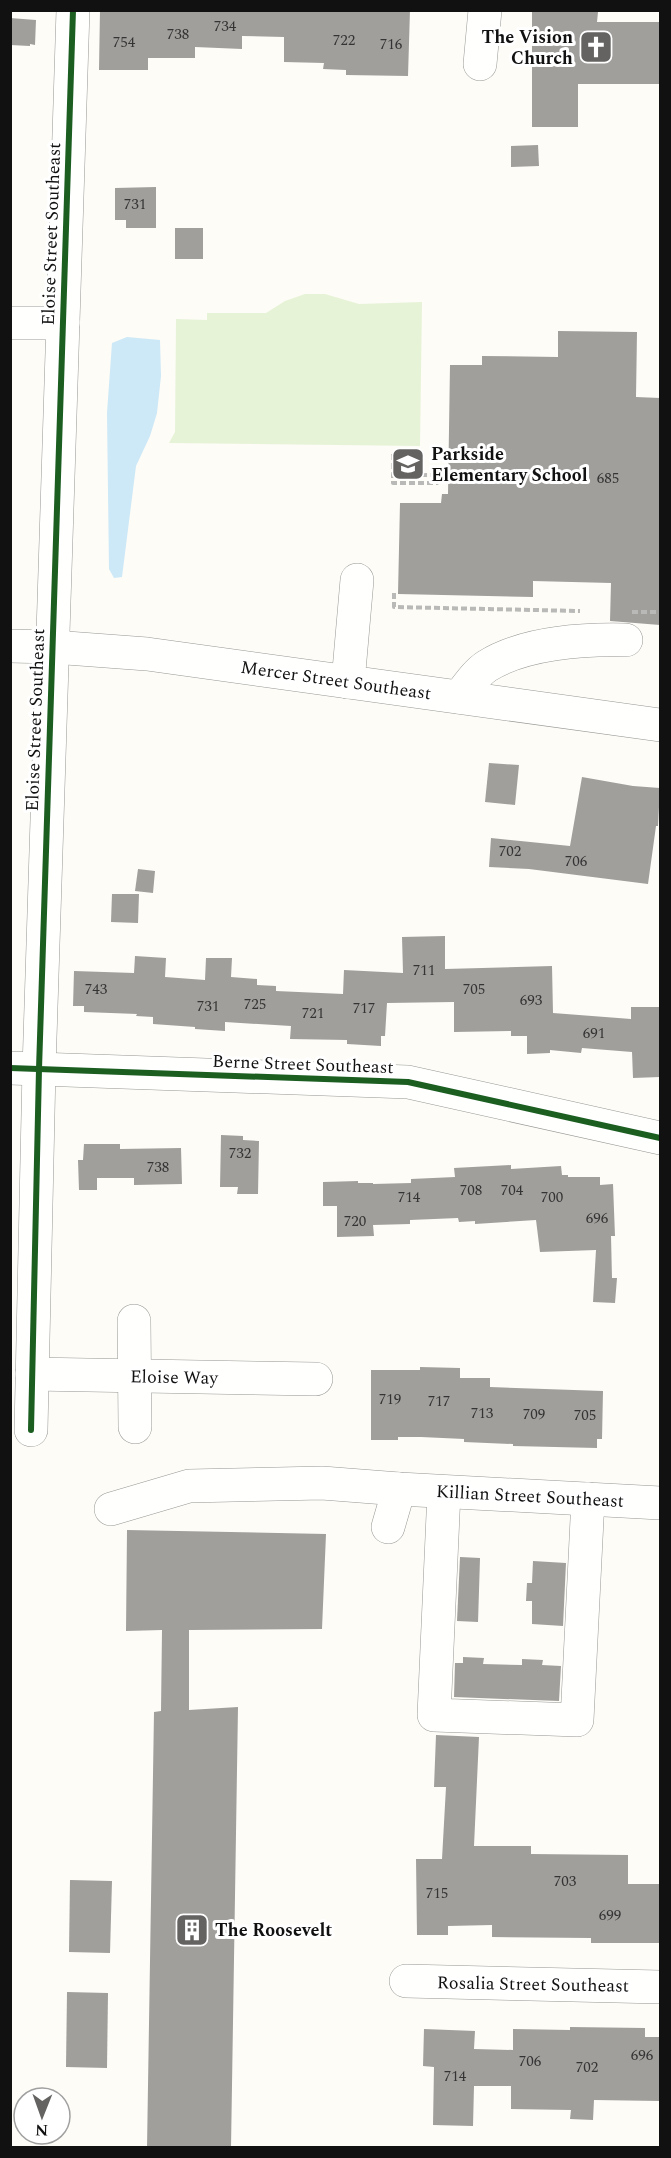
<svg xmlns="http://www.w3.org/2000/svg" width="671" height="2158" font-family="Spectral,serif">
<rect width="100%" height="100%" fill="#fdfcf7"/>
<path fill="#e7f3d7" d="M305,294H325L359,304L422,302L420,446L169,443L175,432L176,319L207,320V313H266L285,301Z"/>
<path fill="#cde8f7" d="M127,337L160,340L161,376L157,413L150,436L136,466L122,577L114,578L109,569L107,413L112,343Z"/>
<g fill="#a19f9c">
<path d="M100,10H410L408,76L346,75V70L323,69L324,63L284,62V37L242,36V49L195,47V58H148V70H99Z"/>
<path d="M532,12H598L597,22H660V84H578V127H532Z"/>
<path d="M10,18L36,20L35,45L30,44V46L10,45Z"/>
<path d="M538,145L539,166L511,167V146Z"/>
<path d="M156,187V228H126V220H115V188Z"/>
<rect x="175" y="228" width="28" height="31"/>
<path d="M558,331L637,332L636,397L660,398V625L610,621L611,583L533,581V597L398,594L400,503H441L442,494H448L450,365H482V356L558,357Z"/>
<path d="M489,763L519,765L515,805L485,802Z"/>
<path d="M582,777L633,786L660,788L658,826H656L648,884L529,869L489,867L491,838L570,846Z"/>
<path d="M138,869L155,871L153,893L135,891Z"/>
<path d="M112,894H139L138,923L111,922Z"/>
<path d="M445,936V969L552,966L553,1013L631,1019V1007H660V1077L633,1078L632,1052L582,1048L581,1053L550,1050V1053L527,1054V1036H511V1031L454,1032V1002L387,1003L385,1036H381V1046L347,1044V1040L290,1039L291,1026L225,1022V1031L195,1029V1027L153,1024V1017L136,1016L137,1014L84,1012V1006H73L74,971L134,973L135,956L166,958L165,977L205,980L206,958H232L231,977L257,979V985L276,986V991L343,994L344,970L403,973L402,937Z"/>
<path d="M221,1135L243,1136V1140L259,1141L258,1194H237L238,1187H220Z"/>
<path d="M84,1144H120V1149L181,1148L182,1184L134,1185V1178H97V1190H79L78,1160H83Z"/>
<path d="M511,1165V1169L561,1166L562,1175H568V1177H600V1185L613,1184L615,1236H611L612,1278H617L615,1303L593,1302L596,1250L540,1252L536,1220L475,1224V1221L459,1222L458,1218L410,1220V1224L373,1225L374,1236L337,1237V1206H323V1182L358,1181V1183H373V1184L411,1183V1179L455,1177L454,1168Z"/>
<path d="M420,1367L460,1368V1378H490V1387L603,1391L602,1439H597V1448L513,1446V1444L464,1442V1439L421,1437H398V1440H371V1370H420Z"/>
<path d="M127,1530L326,1534L322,1629L189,1630V1710L238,1707L231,2148H147L154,1712L161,1711L162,1630L126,1631Z"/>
<path d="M460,1557L480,1558L478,1622L457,1621Z"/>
<path d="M533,1561L566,1563L563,1626L532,1624V1601H526L527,1583H532Z"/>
<path d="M463,1657L484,1658L483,1664L522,1665V1659L543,1660L542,1665L561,1666L559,1701L454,1697L455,1663H463Z"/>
<path d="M436,1735L479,1737L474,1846H531V1854L628,1855V1884H660V1943H591V1938L492,1937V1925L448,1926V1935H417L416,1859H442L446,1787H434Z"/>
<path d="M70,1880L112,1881L110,1953L69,1952Z"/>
<path d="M67,1992L108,1993L107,2068L66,2067Z"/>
<path d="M570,2027L645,2028V2037H660V2101L594,2100L593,2120L570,2119L571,2110L511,2109V2086H474L473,2126L433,2125L434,2067L423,2066L424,2029L475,2031L474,2049L513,2050V2029L570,2030Z"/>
</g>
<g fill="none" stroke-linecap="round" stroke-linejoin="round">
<defs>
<g id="minor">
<path d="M480,64L485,10"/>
<path d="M10,323H63"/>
<path d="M10,646L53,647L147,654L660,725"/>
<path d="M348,682L357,580"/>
<path d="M459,697C467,687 476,673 487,666C524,643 583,639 626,640"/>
<path d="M10,1068L408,1082L660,1138"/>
<path d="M134,1321L135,1427"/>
<path d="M32,1374L316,1379"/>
<path d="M31,1430L39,1069L73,10"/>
<path d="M444,1492L434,1715L577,1720L588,1499"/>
<path d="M111,1509L189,1486L322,1483L399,1489L660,1503"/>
<path d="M388,1527L399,1489"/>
<path d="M406,1981L660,1987"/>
</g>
</defs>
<use href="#minor" stroke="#979795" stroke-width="34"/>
<g stroke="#b9b9b8" stroke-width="4" stroke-dasharray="6 3" stroke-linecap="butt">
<path d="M393,454V483H437L436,475H401V454"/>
<path d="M394,593V607L580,611"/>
<path d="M632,612H660"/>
</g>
<use href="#minor" stroke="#fffffe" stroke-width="33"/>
<defs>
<g id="cycleway">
<path d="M10,1068L408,1082L660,1138"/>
<path d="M31,1430L39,1069L73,10"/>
</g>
</defs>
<use href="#cycleway" stroke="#fff" stroke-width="10"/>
<use href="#cycleway" stroke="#1b5e20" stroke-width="6"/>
</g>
<defs>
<symbol id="church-square" viewBox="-11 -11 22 22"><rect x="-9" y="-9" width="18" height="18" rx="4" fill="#646362" stroke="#fff"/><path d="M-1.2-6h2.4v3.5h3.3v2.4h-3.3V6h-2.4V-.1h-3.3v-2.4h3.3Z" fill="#fff"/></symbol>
<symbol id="school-square" viewBox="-11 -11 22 22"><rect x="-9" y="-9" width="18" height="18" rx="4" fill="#646362" stroke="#fff"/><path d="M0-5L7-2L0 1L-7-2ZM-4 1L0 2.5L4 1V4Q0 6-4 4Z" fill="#fff"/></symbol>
<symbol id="building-square" viewBox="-11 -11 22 22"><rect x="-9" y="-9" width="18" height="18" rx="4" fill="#646362" stroke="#fff"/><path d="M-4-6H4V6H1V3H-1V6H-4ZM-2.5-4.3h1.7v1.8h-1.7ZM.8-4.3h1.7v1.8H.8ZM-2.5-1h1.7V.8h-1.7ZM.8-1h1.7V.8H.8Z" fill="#fff"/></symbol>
</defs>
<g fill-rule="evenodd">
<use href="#church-square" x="577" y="28" width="38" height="38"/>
<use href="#school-square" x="389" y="445" width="38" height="38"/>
<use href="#building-square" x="173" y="1911" width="38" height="38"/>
</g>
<g text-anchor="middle" stroke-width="6" stroke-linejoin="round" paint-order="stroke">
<g font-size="15" fill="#353434">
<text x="225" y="31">734</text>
<text x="178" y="39">738</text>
<text x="344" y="45">722</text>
<text x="124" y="47">754</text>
<text x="391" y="49">716</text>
<text x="135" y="209">731</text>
<text x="608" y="483">685</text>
<text x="510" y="856">702</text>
<text x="576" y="866">706</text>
<text x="424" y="975">711</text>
<text x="96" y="994">743</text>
<text x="474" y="994">705</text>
<text x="531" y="1005">693</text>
<text x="255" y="1009">725</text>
<text x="208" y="1011">731</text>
<text x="364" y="1013">717</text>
<text x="313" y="1018">721</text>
<text x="594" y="1038">691</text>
<text x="240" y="1158">732</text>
<text x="158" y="1172">738</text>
<text x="471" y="1195">708</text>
<text x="512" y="1195">704</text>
<text x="409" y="1202">714</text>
<text x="552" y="1202">700</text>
<text x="597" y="1223">696</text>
<text x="355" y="1226">720</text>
<text x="390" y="1404">719</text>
<text x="439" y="1406">717</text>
<text x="482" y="1418">713</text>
<text x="534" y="1419">709</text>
<text x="585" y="1420">705</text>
<text x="565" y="1886">703</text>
<text x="437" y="1898">715</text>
<text x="610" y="1920">699</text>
<text x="642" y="2060">696</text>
<text x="530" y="2066">706</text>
<text x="587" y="2072">702</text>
<text x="455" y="2081">714</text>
</g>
<g font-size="18" font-weight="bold" fill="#111" stroke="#fff" text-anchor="start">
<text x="573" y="43" text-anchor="end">The Vision<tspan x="573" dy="21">Church</tspan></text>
<text x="431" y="460">Parkside<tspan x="431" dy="21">Elementary School</tspan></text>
<text x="215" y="1936">The Roosevelt</text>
</g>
<g font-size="18" fill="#111" stroke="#fff">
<text transform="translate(51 234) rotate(-88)" y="6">Eloise Street Southeast</text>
<text transform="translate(336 680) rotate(8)" y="6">Mercer Street Southeast</text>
<text transform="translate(35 720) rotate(-88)" y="6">Eloise Street Southeast</text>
<text transform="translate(303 1064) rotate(2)" y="6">Berne Street Southeast</text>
<text transform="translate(174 1377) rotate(1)" y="6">Eloise Way</text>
<text transform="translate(530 1496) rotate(3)" y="6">Killian Street Southeast</text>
<text transform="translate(533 1984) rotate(1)" y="6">Rosalia Street Southeast</text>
</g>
</g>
<rect width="671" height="2158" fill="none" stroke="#111111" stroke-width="24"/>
<g transform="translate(42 2116) rotate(181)"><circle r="28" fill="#ffffff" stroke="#a0a0a0" stroke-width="1.5"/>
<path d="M0-4.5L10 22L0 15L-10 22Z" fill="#646362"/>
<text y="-9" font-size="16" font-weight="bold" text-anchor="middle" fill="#111111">N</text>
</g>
</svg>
